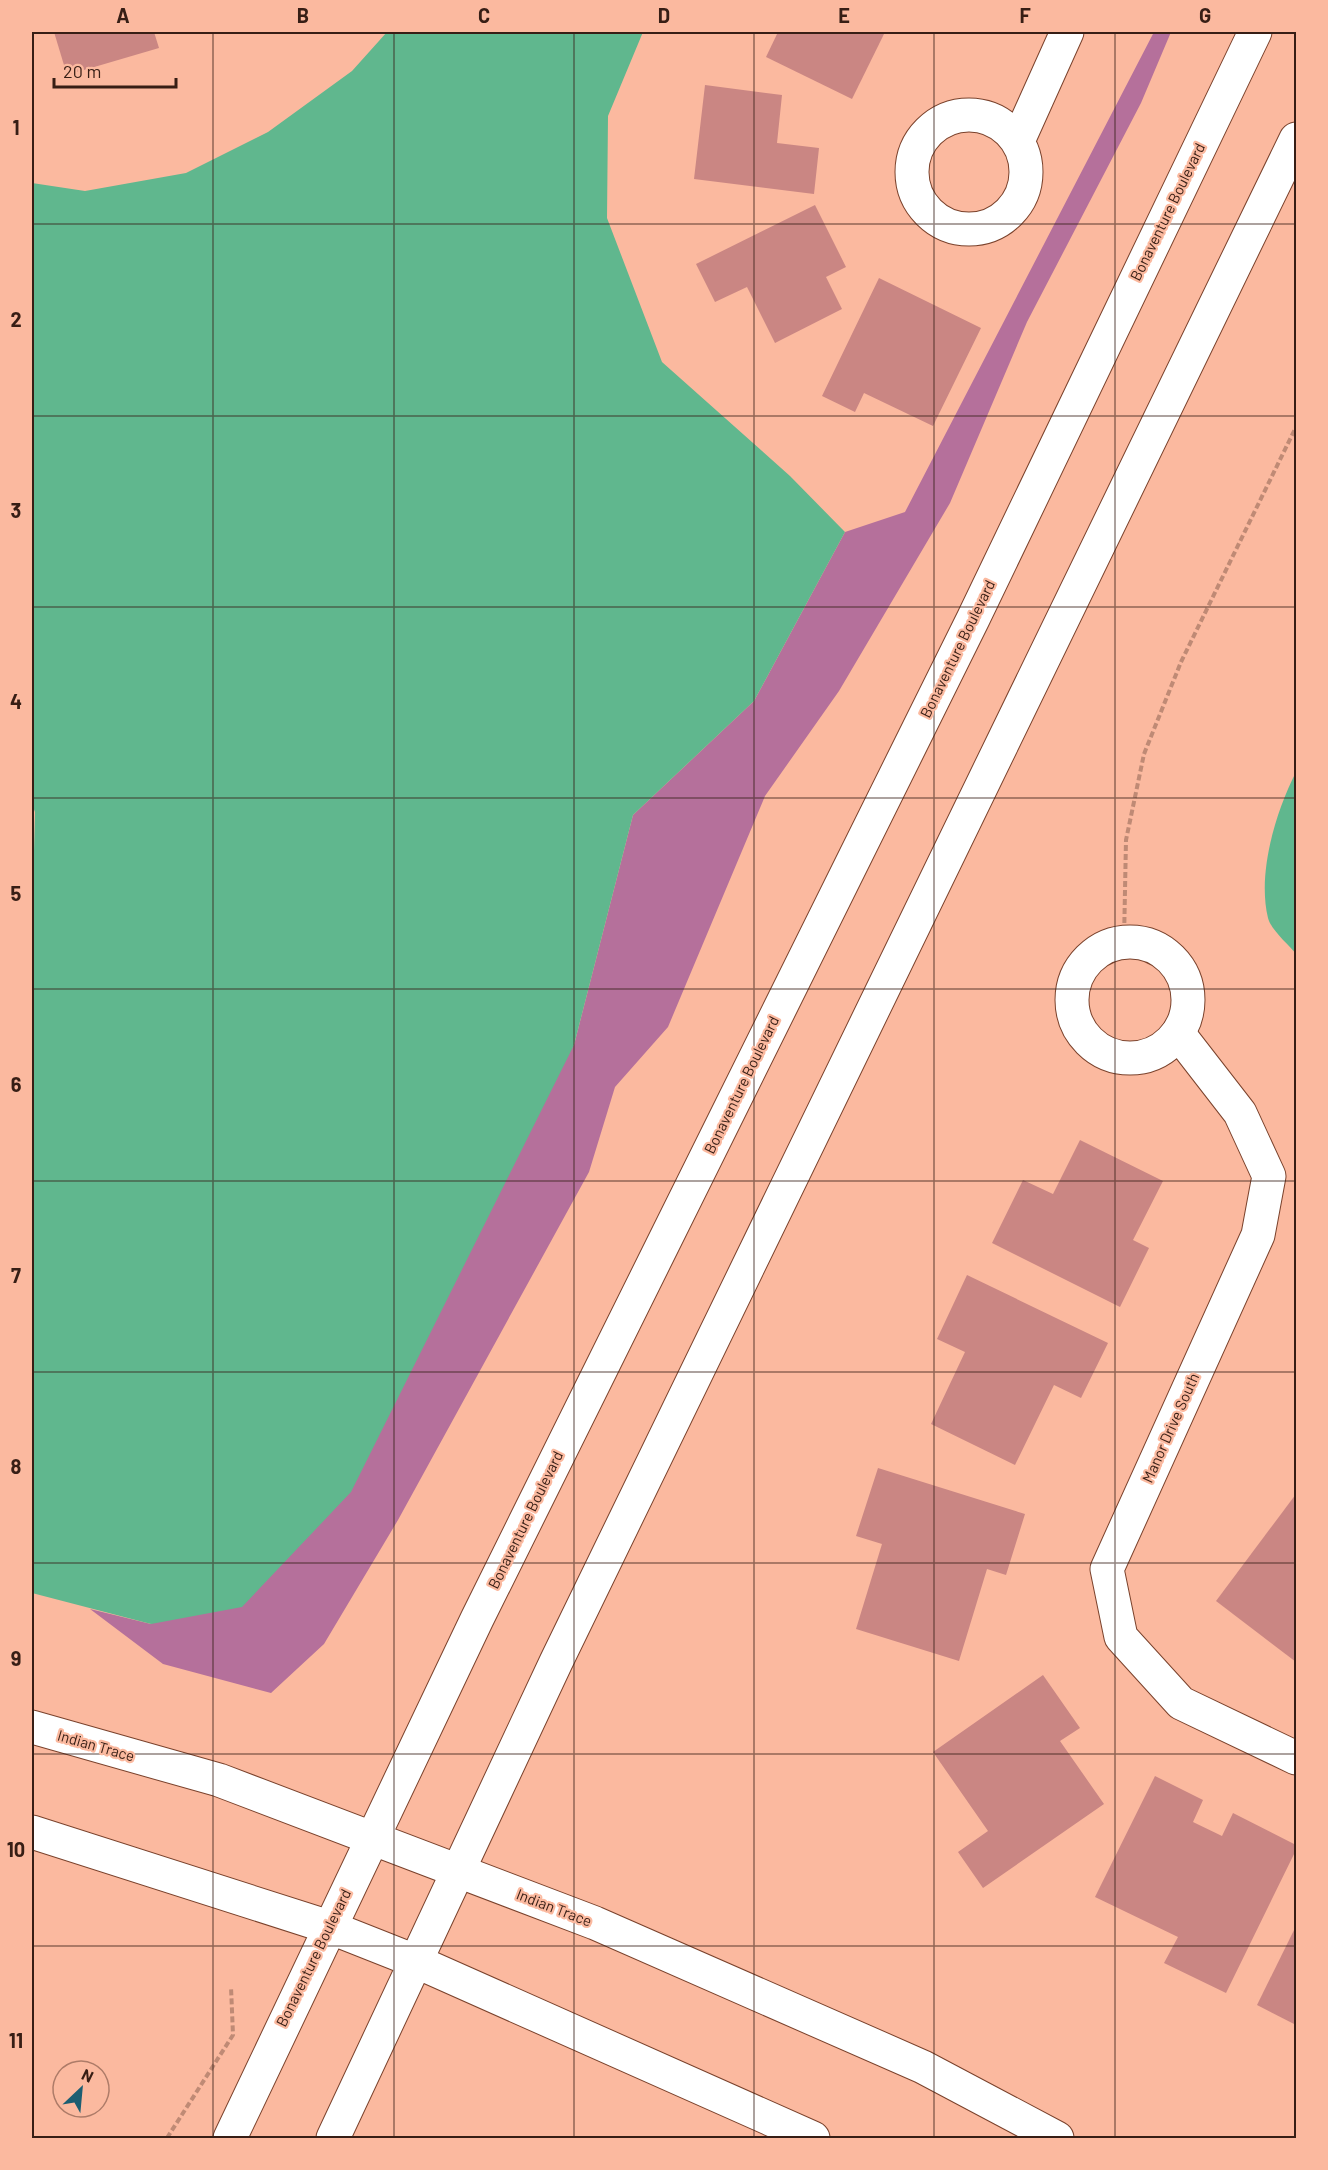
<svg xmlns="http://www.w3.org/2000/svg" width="1328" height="2170" font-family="Barlow,sans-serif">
<rect width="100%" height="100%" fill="#fbb99f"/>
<path fill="#b5709b" d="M1154,32H1171L1141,103L1027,322L950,503L839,691L765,796L668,1027L615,1087L589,1172L398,1520L324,1644L271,1693L163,1664L90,1609L151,1624L574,1045L633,815L754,701L845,532L905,512Z"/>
<g fill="#60b78e">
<path d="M387,32H643L608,116L607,218L662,362L790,476L845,532L754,701L633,815L574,1045L351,1492L242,1607L151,1624L32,1593V929L35,812L32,804V183L85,191L186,173L268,132L352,71Z"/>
<path d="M1296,772V954C1289,945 1271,930 1268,918C1257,873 1276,811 1296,772Z"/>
</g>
<g fill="#ca8683">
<path d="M54,32H154L159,48L67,75Z"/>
<path d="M778,32H885L852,99L766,57Z"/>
<path d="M705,85L782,95L777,143L819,148L814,194L694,179Z"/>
<path d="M815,205L846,267L826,277L842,309L775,343L747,287L715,302L696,264Z"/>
<path d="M879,278L981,328L933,426L864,393L855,412L822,396Z"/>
<path d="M1080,1140L1163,1181L1133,1240L1149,1248L1120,1307L992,1243L1023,1180L1053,1194Z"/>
<path d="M967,1275L1108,1343L1081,1398L1054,1385L1015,1465L931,1424L965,1352L937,1339Z"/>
<path d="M878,1468L1025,1514L1006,1575L987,1569L959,1661L856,1629L882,1544L856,1536Z"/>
<path d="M1296,1494V1662L1216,1601Z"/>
<path d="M1043,1675L1080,1728L1060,1741L1104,1804L983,1888L958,1852L988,1831L933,1752Z"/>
<path d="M1155,1776L1203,1800L1193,1822L1222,1836L1233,1813L1296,1845V1850L1226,1993L1164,1963L1178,1937L1095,1897Z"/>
<path d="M1296,1926V2025L1257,2005Z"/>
</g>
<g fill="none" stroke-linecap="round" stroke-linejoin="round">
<defs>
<g id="minor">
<circle cx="969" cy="172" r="57"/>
<path d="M1018,141L1067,32"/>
<circle cx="1130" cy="1000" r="58"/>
<path d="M1178,1033L1240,1113L1269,1176L1258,1235L1107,1569L1121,1637L1181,1703L1296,1758"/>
</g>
<g id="secondary">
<path d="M32,1727L219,1780L595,1923L923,2067L1057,2138"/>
<path d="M32,1832L329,1927L415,1961L813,2138"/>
<path d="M230,2138L477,1619L973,619L1255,32"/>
<path d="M333,2138L556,1662L1296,139"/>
</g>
</defs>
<use href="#minor" stroke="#7a422c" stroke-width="35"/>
<use href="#secondary" stroke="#7a422c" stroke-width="35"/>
<g stroke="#bf8a75" stroke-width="4" stroke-dasharray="6 3" stroke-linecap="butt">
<path d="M1124,941L1126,840L1144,754L1181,662L1296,427"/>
<path d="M167,2138L233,2035L231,1987"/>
</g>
<use href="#minor" stroke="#fff" stroke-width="33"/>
<use href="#secondary" stroke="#fff" stroke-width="33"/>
</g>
<path fill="none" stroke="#371e15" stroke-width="1.5" stroke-opacity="0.55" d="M213,32V2138M394,32V2138M574,32V2138M754,32V2138M934,32V2138M1115,32V2138M32,224H1296M32,416H1296M32,607H1296M32,798H1296M32,989H1296M32,1181H1296M32,1372H1296M32,1563H1296M32,1754H1296M32,1946H1296"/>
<g text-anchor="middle" stroke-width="4.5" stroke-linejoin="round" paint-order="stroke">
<g font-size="15" fill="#371e15" stroke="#fbb99f">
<text transform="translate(1168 212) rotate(-64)" y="5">Bonaventure Boulevard</text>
<text transform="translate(958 649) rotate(-64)" y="5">Bonaventure Boulevard</text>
<text transform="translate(742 1085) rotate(-64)" y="5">Bonaventure Boulevard</text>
<text transform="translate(1171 1428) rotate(-66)" y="5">Manor Drive South</text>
<text transform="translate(526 1520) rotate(-64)" y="5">Bonaventure Boulevard</text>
<text transform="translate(96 1746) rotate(16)" y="5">Indian Trace</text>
<text transform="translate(554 1908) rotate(21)" y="5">Indian Trace</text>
<text transform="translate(314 1958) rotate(-64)" y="5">Bonaventure Boulevard</text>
</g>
</g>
<rect width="1328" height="2170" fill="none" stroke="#fbb99f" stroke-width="66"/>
<g transform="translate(81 2089) rotate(26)"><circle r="28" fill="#fbb99f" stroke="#ad7b68" stroke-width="1.5"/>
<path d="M0-4.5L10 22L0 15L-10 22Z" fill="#1c5e72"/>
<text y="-9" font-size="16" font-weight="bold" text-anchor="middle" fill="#371e15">N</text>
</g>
<path d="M54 78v9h122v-9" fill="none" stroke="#371e15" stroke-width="3"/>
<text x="63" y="78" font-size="18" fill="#371e15" stroke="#fbb99f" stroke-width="4.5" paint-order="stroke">20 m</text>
<rect x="33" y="33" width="1262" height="2104" fill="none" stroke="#371e15" stroke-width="2"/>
<g font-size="20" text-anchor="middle" font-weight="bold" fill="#371e15">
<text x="123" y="23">A</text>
<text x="303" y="23">B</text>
<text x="484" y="23">C</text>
<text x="664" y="23">D</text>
<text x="844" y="23">E</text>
<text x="1025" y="23">F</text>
<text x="1205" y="23">G</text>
<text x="16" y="135">1</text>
<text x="16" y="327">2</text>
<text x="16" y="518">3</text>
<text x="16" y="709">4</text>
<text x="16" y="901">5</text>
<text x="16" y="1092">6</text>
<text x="16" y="1283">7</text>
<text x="16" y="1474">8</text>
<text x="16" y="1666">9</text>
<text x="16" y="1857">10</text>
<text x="16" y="2048">11</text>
</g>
</svg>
